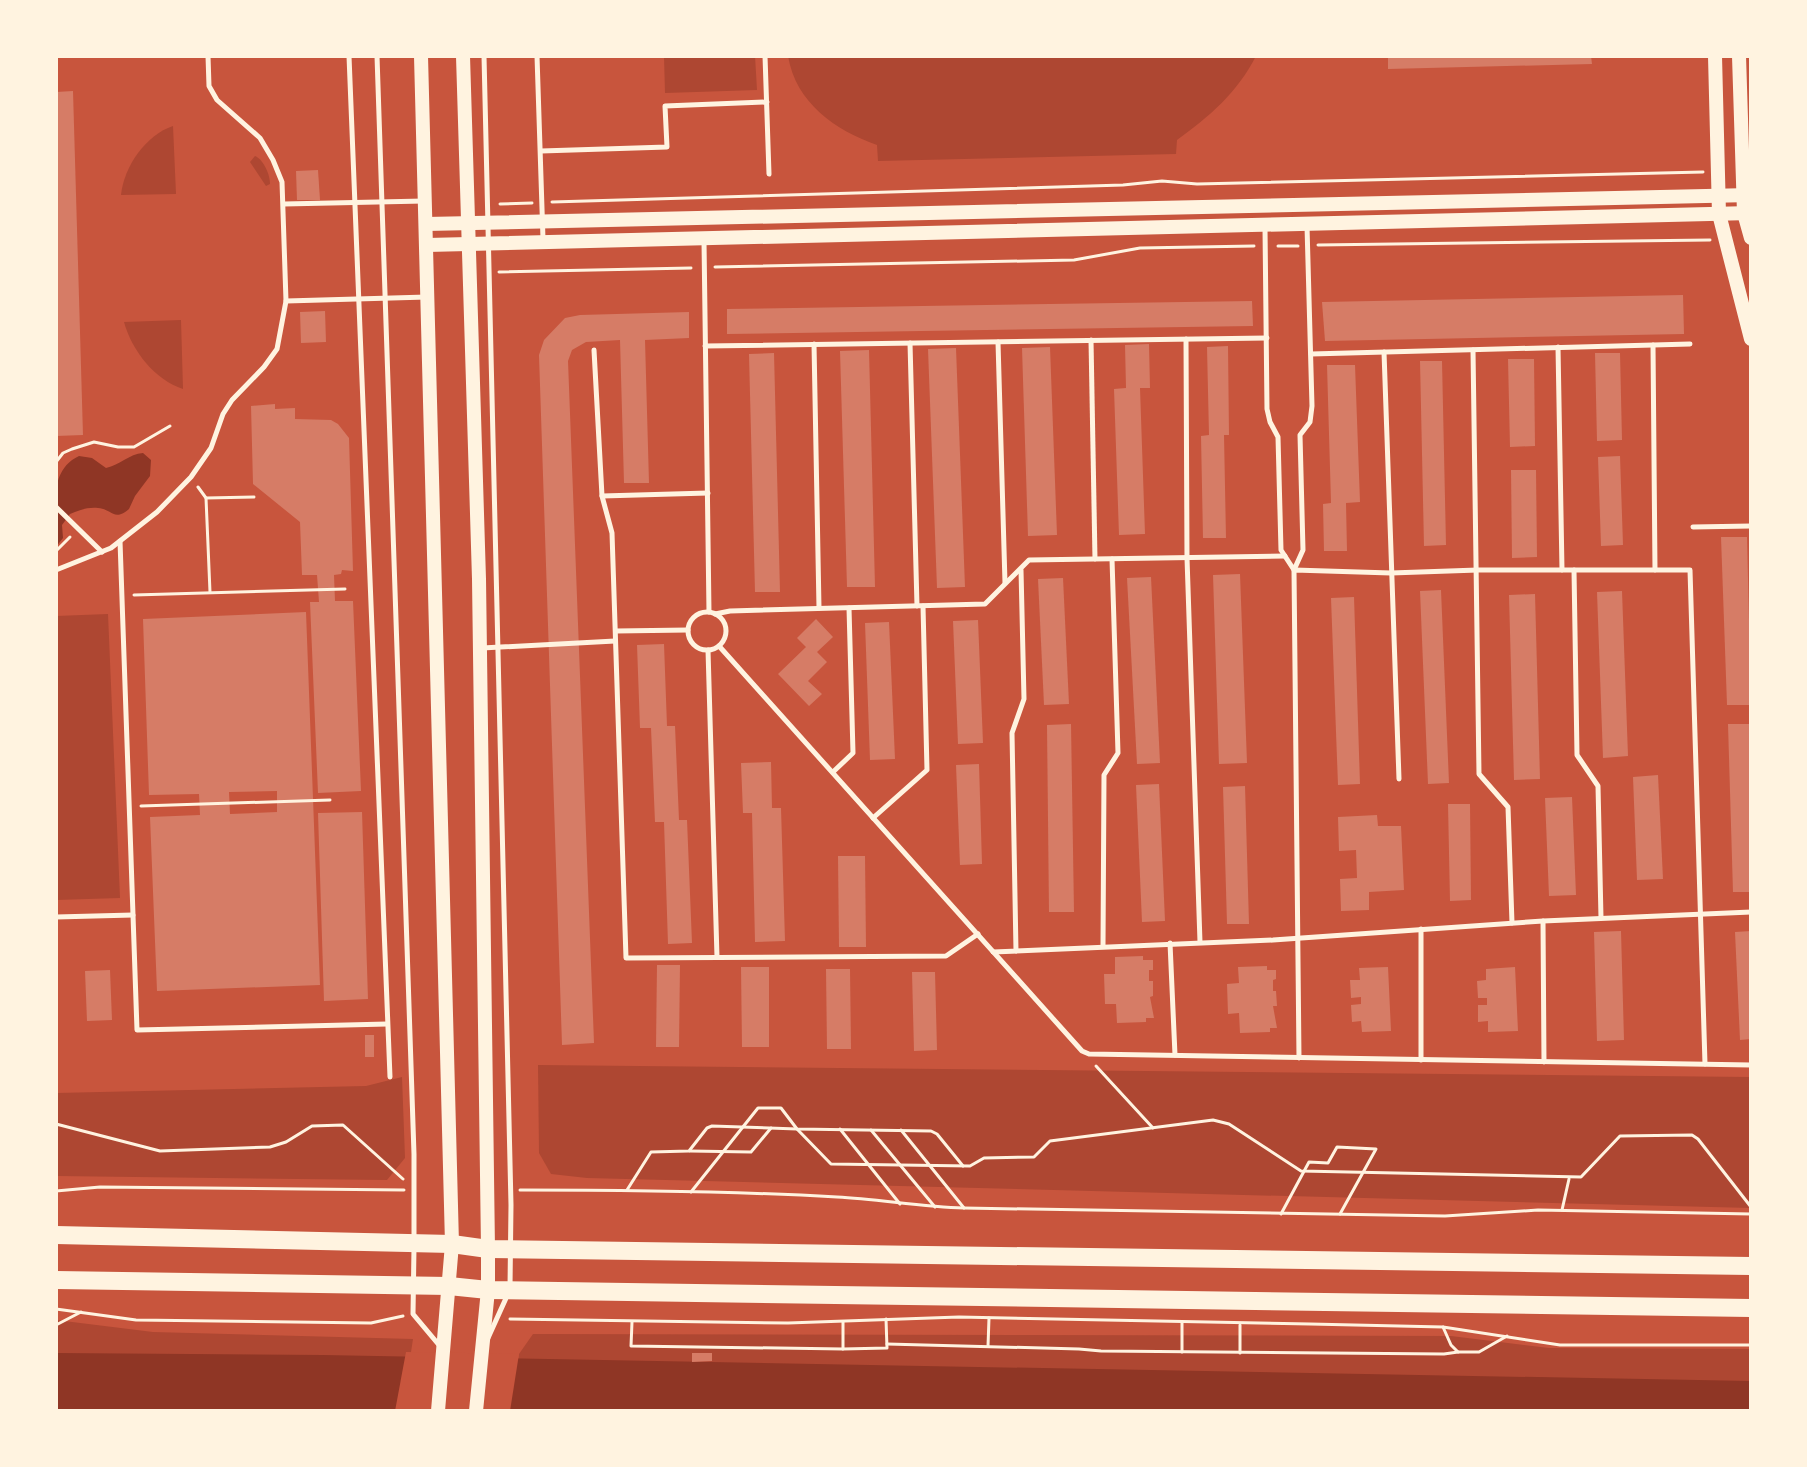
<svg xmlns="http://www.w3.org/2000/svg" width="1807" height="1467" font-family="Quicksand,sans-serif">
<rect width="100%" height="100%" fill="#c8553d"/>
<g fill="#ae4732">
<path d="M664,56H755L757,90L665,93Z"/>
<path d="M788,56H1256C1237,93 1210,116 1177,140L1176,154L878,161L877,145C835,130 796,103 788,56Z"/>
<path d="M173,126L176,194L121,195C124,166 146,135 173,126Z"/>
<path d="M255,156C264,160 270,175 270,184L266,186L250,162Z"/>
<path d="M181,320L183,389C155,380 132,351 124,322Z"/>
<path d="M108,614L120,898L56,900V616Z"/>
<path d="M538,1065L1751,1077V1208L587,1178L551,1174L539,1153Z"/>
<path d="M402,1077L405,1158L387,1180L56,1176V1093L366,1086Z"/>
<path d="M56,1320L153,1332L413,1339L402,1411H56Z"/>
<path d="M533,1334L1451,1336L1549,1348L1751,1349V1411H510L519,1354Z"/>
</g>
<g fill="#8f3625">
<path d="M143,453L151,460L150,476L135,496L129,509C114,522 112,509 98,508C88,507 79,510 70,514L62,525L63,538L56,547C56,517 46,471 79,456L92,458L106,468C120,465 129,454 143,453Z"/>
<path d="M56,1353L323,1355L1751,1381V1411H56Z"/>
</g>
<path fill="#c8553d" d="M406,1352L519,1354L510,1411H395Z"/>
<g fill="#d67c66" fill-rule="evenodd">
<path d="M1388,56H1591L1592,64L1388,69Z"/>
<path d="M73,91L83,435L56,436V92Z"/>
<path d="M318,170L320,200H297L296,171Z"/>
<path d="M1683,295L1684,334L1325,341L1322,302Z"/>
<path d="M1252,301L1253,326L727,334V309Z"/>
<path d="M325,311L326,342L301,343L300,312Z"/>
<path d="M689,312V338L645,340L649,483H624L620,340L586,342L572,350L568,361L594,1043L562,1045L539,355L544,340L565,318L580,315Z"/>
<path d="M1149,344L1150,388H1140L1145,534L1119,535L1114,389L1126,388L1125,345Z"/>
<path d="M1228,346L1229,435H1224L1226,538H1203L1201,436L1209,435L1207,347Z"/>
<path d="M1050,347L1057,535L1028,536L1022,348Z"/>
<path d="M956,348L965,587L937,588L928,349Z"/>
<path d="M869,350L875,587H847L840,351Z"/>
<path d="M774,353L780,592H755L749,354Z"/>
<path d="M1595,353H1620L1622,440L1597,441Z"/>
<path d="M1508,359H1534L1535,446L1510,447Z"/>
<path d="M1420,361H1442L1446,545L1424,546Z"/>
<path d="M1327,365H1355L1360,502L1346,503L1347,551H1324L1323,504L1331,503Z"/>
<path d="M275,404V409L295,408V419L331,420L338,424L349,438L353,571L342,570L341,574L334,575L335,601H353L361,791L318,793L310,602H319L317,575H302L300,522L253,484L251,406Z"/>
<path d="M1620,456L1623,545L1601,546L1598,457Z"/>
<path d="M1511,470H1536L1537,557L1512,558Z"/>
<path d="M1721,537H1747L1751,705H1727Z"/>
<path d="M1240,574L1247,763L1219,764L1213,575Z"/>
<path d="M1151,577L1160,763L1137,764L1127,578Z"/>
<path d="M1063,578L1069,704L1044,705L1038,579Z"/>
<path d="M1441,590L1449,783L1428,784L1420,591Z"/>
<path d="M1622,591L1628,756L1603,758L1597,592Z"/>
<path d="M1535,594L1540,779L1514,780L1509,595Z"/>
<path d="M1354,597L1360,784L1338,785L1331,598Z"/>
<path d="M306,612L320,985L157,991L150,817L200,815L199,794L149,795L143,619ZM277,791V812L230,814L229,792Z"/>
<path d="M816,619L833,637L817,652L827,662L808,681L822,694L809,706L778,674L806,647L797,638Z"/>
<path d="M978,620L983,743L958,744L953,621Z"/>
<path d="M889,622L895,759L870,760L865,623Z"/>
<path d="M664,644L667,726H675L679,820H687L692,943L668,944L664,822H655L651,728H640L637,645Z"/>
<path d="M1071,724L1074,912H1049L1047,725Z"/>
<path d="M1728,724H1751V892H1733Z"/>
<path d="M771,762L772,808H781L785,941L755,942L752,813H743L741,763Z"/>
<path d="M979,764L982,864L960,865L956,765Z"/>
<path d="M1658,775L1663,879L1637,880L1633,777Z"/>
<path d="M1159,784L1165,921L1142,922L1136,785Z"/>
<path d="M1245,786L1249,924H1227L1223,787Z"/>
<path d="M1572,797L1576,895L1549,896L1545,798Z"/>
<path d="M1448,804H1470L1471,900L1450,901Z"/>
<path d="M362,812L368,999L324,1001L318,813Z"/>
<path d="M1377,815L1378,826H1401L1404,890L1369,892V910L1341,911L1340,879L1357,878L1356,850L1339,851L1338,817Z"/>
<path d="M838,856H865L866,947H839Z"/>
<path d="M1621,931L1624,1040L1597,1041L1594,932Z"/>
<path d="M1751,931V1039L1740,1040L1735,932Z"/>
<path d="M1143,956V960H1153V970H1149V981H1153V996L1150,997L1154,1018H1146V1022L1117,1023L1116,1004H1105L1104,974H1115V957Z"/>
<path d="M657,965H680L679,1047H656Z"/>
<path d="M1267,966V970H1276V979L1273,980V991H1276L1277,1006H1273L1277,1028H1270V1032L1240,1033L1239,1013L1228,1014L1227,984L1239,983L1238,967Z"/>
<path d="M741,967H769V1047H742Z"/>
<path d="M1388,967L1391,1031L1362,1032L1361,1021L1352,1022L1351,1005L1361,1004V997L1351,998L1350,980H1360L1359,968Z"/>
<path d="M1515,967L1518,1031L1488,1032V1021L1478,1022V1005H1487V998H1478L1477,981L1486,980V969Z"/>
<path d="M826,969H850L851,1049H827Z"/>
<path d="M110,970L112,1020L87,1021L85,971Z"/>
<path d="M912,972H935L937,1050L914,1051Z"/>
<rect x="365" y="1035" width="9" height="22"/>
<path d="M692,1353H712V1361L692,1362Z"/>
</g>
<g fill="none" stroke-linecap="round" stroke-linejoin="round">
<g stroke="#fff3e0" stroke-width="3">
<path d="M552,202L1123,185L1162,181L1197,184L1703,172"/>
<path d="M500,204L532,203"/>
<path d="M1318,245L1710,240"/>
<path d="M1278,246H1298"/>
<path d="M715,267L1074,260L1140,248L1254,246"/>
<path d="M499,272L691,268"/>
<path d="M56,462L63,453L72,449L94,442L118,447H134L170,426"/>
<path d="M198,487L206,498L210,592"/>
<path d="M206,498L254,497"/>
<path d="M56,551L70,537"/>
<path d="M134,595L345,589"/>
<path d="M141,806L330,800"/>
<path d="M1096,1066L1153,1128"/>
<path d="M56,1124L160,1151L270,1147L286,1142L312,1126L343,1125L403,1179"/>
<path d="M840,1129L900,1204"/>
<path d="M871,1130L935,1207"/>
<path d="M901,1130L964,1208"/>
<path d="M690,1151L751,1152L771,1128"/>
<path d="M520,1190C625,1190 731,1191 837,1197C879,1199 921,1207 964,1208L1445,1216L1538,1210L1751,1214"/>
<path d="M627,1190L651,1152L689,1151L707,1128L712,1126L797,1129L831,1164L970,1166L984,1158L1034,1157L1050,1141L1213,1120L1229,1124L1301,1171L1581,1177L1620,1136L1692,1135L1698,1139L1751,1207"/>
<path d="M56,1191L100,1187L404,1190"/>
<path d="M691,1192L758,1108H781L797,1129L931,1131L937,1134L963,1166"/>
<path d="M1562,1210L1569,1179"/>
<path d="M1281,1214L1309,1162L1328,1163L1337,1147L1376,1149L1340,1214"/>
<path d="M56,1309L136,1320L371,1323L403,1316"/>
<path d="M510,1319L788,1323L959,1317L1310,1324L1443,1327L1560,1345H1751"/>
<path d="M632,1322L631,1346L843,1349"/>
<path d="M843,1322V1349L887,1348L886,1319"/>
<path d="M56,1325L81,1312"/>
<path d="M1443,1327L1451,1345L1458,1352H1479L1507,1336"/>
<path d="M887,1344L1079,1349L1101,1351L1444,1354L1458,1352"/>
<path d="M988,1346L989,1318"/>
<path d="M1182,1352V1322"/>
<path d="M1240,1353V1325"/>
</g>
<g stroke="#fff3e0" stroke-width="5">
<path d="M349,56L390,1077"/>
<path d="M377,56L414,1154V1238"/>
<path d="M484,56L511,1205L510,1287"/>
<path d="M537,56L543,239"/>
<path d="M765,56L769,174"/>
<path d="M541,151L667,147L665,106L767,102"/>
<path d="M284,204L424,201"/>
<path d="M1265,228L1267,409L1270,422L1278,437L1281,550L1294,570L1303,550L1300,435L1310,422L1312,406L1307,226"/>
<path d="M704,241L709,612"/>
<path d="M286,301L427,297"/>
<path d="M1186,339L1187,558L1200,942"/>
<path d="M1091,340L1095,559"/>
<path d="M998,342L1005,583"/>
<path d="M910,343L917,606"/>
<path d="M814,344L819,608"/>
<path d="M1653,345L1655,570"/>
<path d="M705,346L1267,338"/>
<path d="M1558,347L1562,570"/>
<path d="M594,350L602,496L612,533L626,958L946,956L978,934"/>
<path d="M1473,350L1479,774L1508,807L1512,923"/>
<path d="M1384,352L1399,779"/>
<path d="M1311,354L1690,344"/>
<path d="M602,496L708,493"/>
<path d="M56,507L102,552"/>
<path d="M1693,527L1751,526"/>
<path d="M120,541L137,1030L387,1024"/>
<path d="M56,570L111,548L157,512L191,477L211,448L223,414L232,400L264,367L277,349L286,301L282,182L273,160L260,138L217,100L209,86L208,56"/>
<path d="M1574,570L1577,755L1598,786L1601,918"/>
<circle cx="707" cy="631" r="19"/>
<path d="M715,614L730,611L985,604L1029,560L1285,556"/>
<path d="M616,631L688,630"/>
<path d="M719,646L1082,1051L1089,1054L1751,1065"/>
<path d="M482,648L615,641"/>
<path d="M708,650L717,957"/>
<path d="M833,772L853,753L849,608"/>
<path d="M873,818L927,770L923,606"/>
<path d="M56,917L133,915"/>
<path d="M1543,921L1544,1062"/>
<path d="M1421,929V1060"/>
<path d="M1170,943L1175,1055"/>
<path d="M1103,946L1104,775L1118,753L1112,559"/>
<path d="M1016,951L1012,733L1024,699L1021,570"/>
<path d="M993,952L1273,940L1543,921L1751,912"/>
<path d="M1299,1058L1294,570L1391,573L1478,570H1690L1705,1064"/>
<path d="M414,1248L413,1314L439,1345"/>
<path d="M488,1338L507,1296"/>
</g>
<g stroke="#fff3e0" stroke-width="14">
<path d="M1715,56L1719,214L1751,339"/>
<path d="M1739,56L1744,213L1751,238"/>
<path d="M426,224L1751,195"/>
<path d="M427,245L1751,213"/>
</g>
<g stroke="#fff3e0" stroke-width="14">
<path d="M421,56L452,1244L438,1411"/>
<path d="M463,56L479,579L488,1249V1290L476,1411"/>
</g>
<g stroke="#fff3e0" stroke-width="18">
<path d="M56,1235L452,1244L488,1249L1751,1266"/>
<path d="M56,1280L449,1286L488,1290L1751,1308"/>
</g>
</g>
<rect width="1807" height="1467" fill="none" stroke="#fff3e0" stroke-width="116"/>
</svg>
